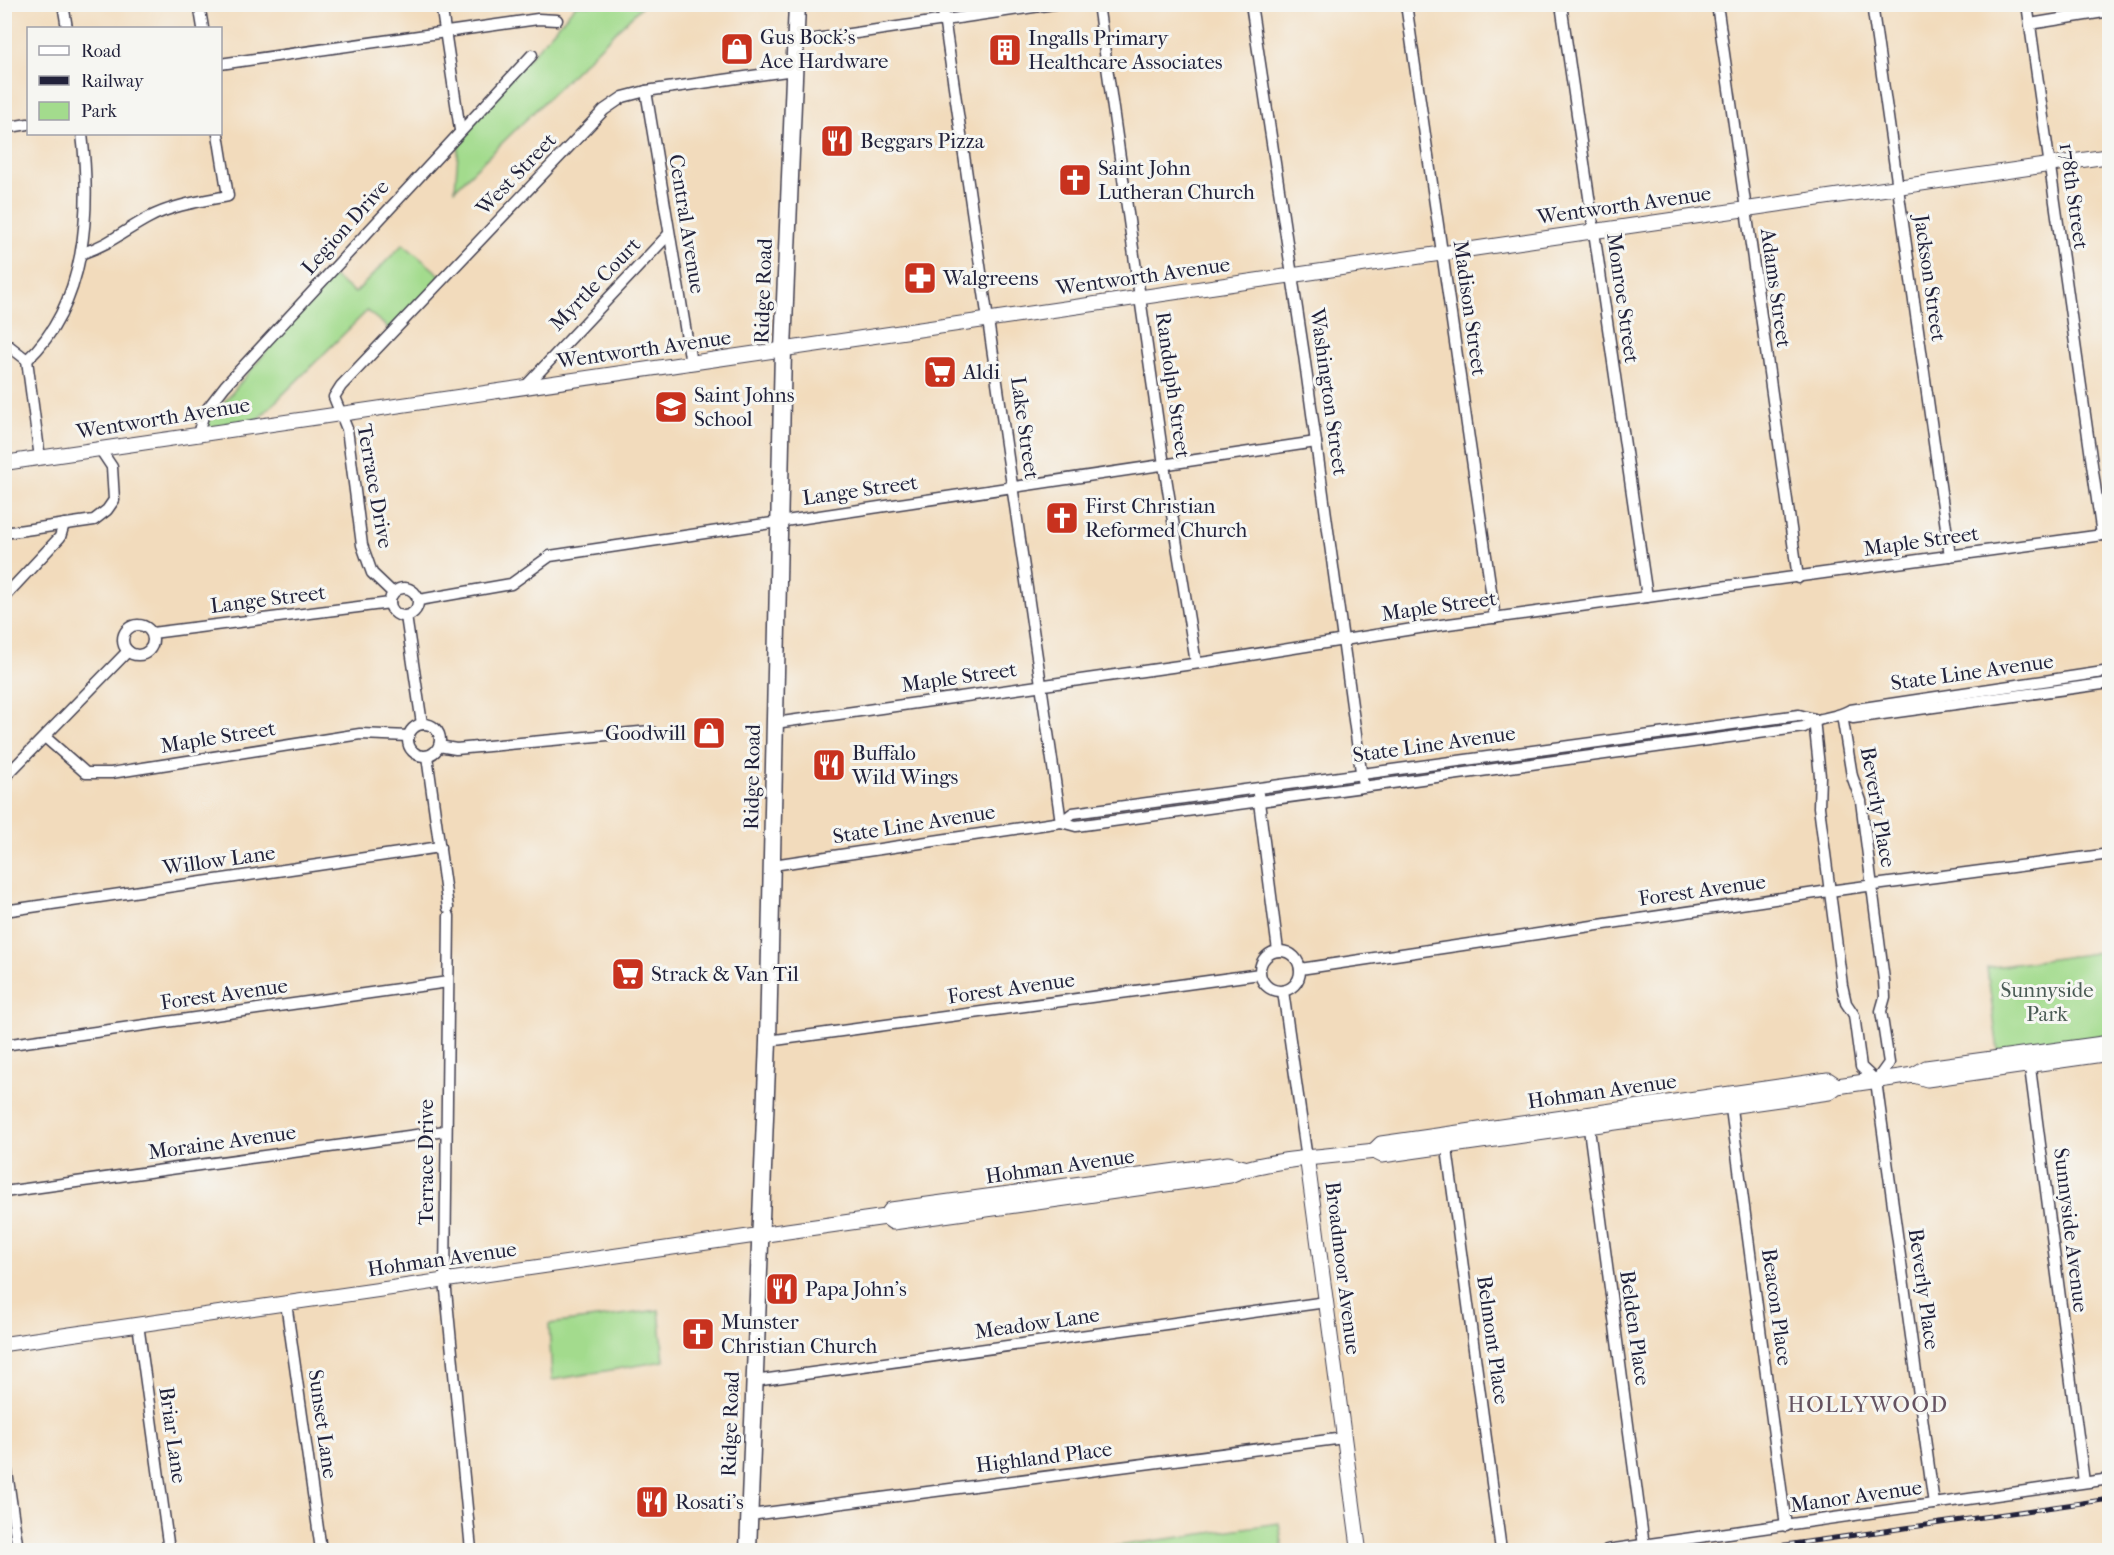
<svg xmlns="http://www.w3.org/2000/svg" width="2114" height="1555" font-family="'IM FELL French Canon',serif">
<rect width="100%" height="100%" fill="#f6f6f2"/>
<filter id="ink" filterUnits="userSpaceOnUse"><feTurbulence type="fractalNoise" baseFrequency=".0167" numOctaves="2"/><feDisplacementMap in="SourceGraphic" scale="12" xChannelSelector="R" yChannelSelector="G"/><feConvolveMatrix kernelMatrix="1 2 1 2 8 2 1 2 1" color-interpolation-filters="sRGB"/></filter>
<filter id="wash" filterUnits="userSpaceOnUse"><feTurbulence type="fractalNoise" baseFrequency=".008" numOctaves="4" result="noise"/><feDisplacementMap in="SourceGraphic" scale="24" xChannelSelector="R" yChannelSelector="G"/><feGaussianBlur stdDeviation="1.35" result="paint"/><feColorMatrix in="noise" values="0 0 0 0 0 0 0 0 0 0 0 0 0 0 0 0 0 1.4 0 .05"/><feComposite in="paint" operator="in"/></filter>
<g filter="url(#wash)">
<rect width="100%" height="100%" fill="#f2dbbc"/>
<g fill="#a3db8d" stroke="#627e64" stroke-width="1.5">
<path d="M576,5H643L455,189L460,130L532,55Z"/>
<path d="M403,244L444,278L392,331L367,311L251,426L198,434L330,274L355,293Z"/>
<path d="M2109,951V1036L1998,1051L1987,968Z"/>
<path d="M659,1310L664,1361L552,1380L549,1324Z"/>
<path d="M1279,1523L1283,1550H1089Z"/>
</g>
</g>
<g filter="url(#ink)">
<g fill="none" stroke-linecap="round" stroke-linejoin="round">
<defs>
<g id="minor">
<path d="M63,4L67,28"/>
<path d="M199,4L203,28"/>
<path d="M441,4L460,130"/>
<path d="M942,4L1061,822"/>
<path d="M1098,4L1164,465L1196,663"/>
<path d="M1251,4L1304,355L1363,786"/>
<path d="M1406,4L1495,618"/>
<path d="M1561,4L1647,597"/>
<path d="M1717,4L1798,578"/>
<path d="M1872,4L1950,556"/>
<path d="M2027,4L2102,535"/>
<path d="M2030,24L2110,11"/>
<path d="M795,42L1054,4"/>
<path d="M220,64L538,19L557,20"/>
<path d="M646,91L691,363"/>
<path d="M4,128L28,124"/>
<path d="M83,253C112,243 122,232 148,218C172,205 202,201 228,196L218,134"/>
<path d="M4,342L27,360"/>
<path d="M27,360C87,304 91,210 82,134"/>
<path d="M27,360L40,458"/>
<path d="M525,387L669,234"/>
<path d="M198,434L204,413L225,386L532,55"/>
<path d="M4,533L94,520L107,510L114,500L112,467L100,449"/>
<circle cx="404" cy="602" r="14"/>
<path d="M393,593L372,573L362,545L347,429L334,397L341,386L604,110L623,97L646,91L794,70"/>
<path d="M4,597L60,537L64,524"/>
<path d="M419,600L511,584L550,556L1316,442"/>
<path d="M406,616L422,724"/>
<circle cx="138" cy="640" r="15"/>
<path d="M152,633L390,603"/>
<path d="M1842,715L1852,776L1861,801L1884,980L1885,997L1881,1011L1889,1063L1876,1081"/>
<path d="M1842,715L1853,718L2110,683"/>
<path d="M1814,719L1820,776L1819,807L1842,985L1846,1003L1854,1015L1861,1067L1876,1081L1934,1504"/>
<path d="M775,723L1207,662L1419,628L2110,534"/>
<circle cx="424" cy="740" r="16"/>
<path d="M46,738L86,773H111L360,734L409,736"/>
<path d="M439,746L456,749L651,731"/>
<path d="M427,756L448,908"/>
<path d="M4,778L128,651"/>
<path d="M1258,794L1278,951"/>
<path d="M1061,822L1073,813L1799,715L1814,719"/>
<path d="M773,865L1061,822L1076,826L1804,727C1818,716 1835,719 1850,710L2110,671"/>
<path d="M4,911L440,847"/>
<path d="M449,916L445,1280L471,1550"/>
<circle cx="1280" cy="971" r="20"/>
<path d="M1300,969L1829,891L2110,854"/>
<path d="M1283,991L1307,1159"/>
<path d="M768,1041L1260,974"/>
<path d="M4,1045L448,982"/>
<path d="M2029,1060L2084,1482"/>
<path d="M1730,1101L1786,1526"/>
<path d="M1588,1121L1644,1546"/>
<path d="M1446,1141L1501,1550"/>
<path d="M4,1192L445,1131"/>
<path d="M286,1303L321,1550"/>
<path d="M138,1324L169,1550"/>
<path d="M754,1381L1326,1302"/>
<path d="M4,1451L18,1550"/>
<path d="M750,1515L1344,1438"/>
<path d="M1607,1550L2110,1479"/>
</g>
<g id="tertiary">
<path d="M4,463L2110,156"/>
<path d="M1307,1159L1359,1550"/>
<path d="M4,1344L759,1235"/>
</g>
<g id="secondary">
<path d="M1914,1075L1927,1079L2110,1053"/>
<path d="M1374,1151L1381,1144L1828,1080L1837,1086"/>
<path d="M886,1217L891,1210L1228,1164L1244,1168"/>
<path d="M759,1235L886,1217L893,1222L1230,1175C1262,1159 1336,1156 1374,1151L1382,1155L1829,1092L1837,1086L1914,1075L1926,1068L2110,1043"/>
</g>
<path id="primary" d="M748,1550L768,1041L783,350L797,4"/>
</defs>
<use href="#minor" stroke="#413e4e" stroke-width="13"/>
<use href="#tertiary" stroke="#413e4e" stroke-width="16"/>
<use href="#secondary" stroke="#413e4e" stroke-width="17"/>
<use href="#primary" stroke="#413e4e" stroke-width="19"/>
<use href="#minor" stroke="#fff" stroke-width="10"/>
<use href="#tertiary" stroke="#fff" stroke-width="14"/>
<use href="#secondary" stroke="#fff" stroke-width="15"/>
<use href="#primary" stroke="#fff" stroke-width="16"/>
<defs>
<path id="rail" d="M1750,1550L2110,1499"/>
</defs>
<use href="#rail" stroke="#22223b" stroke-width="5"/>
<use href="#rail" stroke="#f6f6f2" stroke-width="3" stroke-dasharray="9" stroke-linecap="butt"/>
</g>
</g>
<defs>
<symbol id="shop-square" viewBox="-11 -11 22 22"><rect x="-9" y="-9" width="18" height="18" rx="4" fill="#c8321e" stroke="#f6f6f2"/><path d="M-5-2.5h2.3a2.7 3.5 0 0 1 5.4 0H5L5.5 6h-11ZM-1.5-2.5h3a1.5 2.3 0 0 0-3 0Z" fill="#fff"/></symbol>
<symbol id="building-square" viewBox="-11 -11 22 22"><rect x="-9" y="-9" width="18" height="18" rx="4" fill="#c8321e" stroke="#f6f6f2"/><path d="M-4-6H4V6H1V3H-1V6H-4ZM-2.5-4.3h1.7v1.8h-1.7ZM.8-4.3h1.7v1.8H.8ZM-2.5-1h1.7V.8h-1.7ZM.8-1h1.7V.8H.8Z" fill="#fff"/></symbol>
<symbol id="restaurant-square" viewBox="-11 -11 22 22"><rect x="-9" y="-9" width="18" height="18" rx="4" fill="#c8321e" stroke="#f6f6f2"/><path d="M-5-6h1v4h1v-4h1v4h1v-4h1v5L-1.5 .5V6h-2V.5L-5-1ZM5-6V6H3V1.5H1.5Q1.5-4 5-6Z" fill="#fff"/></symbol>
<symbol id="church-square" viewBox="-11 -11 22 22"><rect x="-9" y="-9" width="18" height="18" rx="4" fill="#c8321e" stroke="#f6f6f2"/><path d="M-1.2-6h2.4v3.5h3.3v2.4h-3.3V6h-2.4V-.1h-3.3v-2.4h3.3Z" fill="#fff"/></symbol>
<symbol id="pharmacy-square" viewBox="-11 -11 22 22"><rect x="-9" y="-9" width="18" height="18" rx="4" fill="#c8321e" stroke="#f6f6f2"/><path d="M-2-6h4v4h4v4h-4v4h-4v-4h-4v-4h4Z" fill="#fff"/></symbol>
<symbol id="supermarket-square" viewBox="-11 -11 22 22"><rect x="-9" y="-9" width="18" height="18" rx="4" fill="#c8321e" stroke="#f6f6f2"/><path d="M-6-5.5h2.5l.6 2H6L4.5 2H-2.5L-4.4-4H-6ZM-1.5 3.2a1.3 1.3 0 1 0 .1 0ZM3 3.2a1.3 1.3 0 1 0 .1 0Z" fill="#fff"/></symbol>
<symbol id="school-square" viewBox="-11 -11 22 22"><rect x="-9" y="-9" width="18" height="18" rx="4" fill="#c8321e" stroke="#f6f6f2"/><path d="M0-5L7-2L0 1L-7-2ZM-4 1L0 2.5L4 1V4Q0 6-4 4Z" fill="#fff"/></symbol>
</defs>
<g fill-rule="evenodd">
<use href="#shop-square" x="718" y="30" width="38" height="38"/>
<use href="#building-square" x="986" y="31" width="38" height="38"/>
<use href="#restaurant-square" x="818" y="122" width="38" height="38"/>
<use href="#church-square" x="1056" y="161" width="38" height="38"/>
<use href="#pharmacy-square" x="901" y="259" width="38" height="38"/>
<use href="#supermarket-square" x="921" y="353" width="38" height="38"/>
<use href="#school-square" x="652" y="388" width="38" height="38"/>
<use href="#church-square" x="1043" y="499" width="38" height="38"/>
<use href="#shop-square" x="690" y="714" width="38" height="38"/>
<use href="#restaurant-square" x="810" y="746" width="38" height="38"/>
<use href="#supermarket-square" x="609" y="955" width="38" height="38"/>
<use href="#restaurant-square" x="763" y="1270" width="38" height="38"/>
<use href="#church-square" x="679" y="1315" width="38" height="38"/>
<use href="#restaurant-square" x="633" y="1483" width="38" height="38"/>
</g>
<g text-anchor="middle" stroke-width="6" stroke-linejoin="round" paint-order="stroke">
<g font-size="21" fill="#22223b" stroke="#f6f6f2" text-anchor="start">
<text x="760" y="44">Gus Bock's<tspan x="760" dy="24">Ace Hardware</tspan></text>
<text x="1028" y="45">Ingalls Primary<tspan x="1028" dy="24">Healthcare Associates</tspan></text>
<text x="860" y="148">Beggars Pizza</text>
<text x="1098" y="175">Saint John<tspan x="1098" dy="24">Lutheran Church</tspan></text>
<text x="943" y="285">Walgreens</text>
<text x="963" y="379">Aldi</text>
<text x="694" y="402">Saint Johns<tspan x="694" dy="24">School</tspan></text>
<text x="1085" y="513">First Christian<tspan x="1085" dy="24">Reformed Church</tspan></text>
<text x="686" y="740" text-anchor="end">Goodwill</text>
<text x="852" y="760">Buffalo<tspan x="852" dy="24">Wild Wings</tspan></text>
<text x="651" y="981">Strack &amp; Van Til</text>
<text x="805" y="1296">Papa John's</text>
<text x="721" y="1329">Munster<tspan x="721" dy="24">Christian Church</tspan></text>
<text x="675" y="1509">Rosati's</text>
</g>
<g font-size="21" fill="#22223b" stroke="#f6f6f2">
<text transform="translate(516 174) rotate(-46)" y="7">West Street</text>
<text transform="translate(2074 196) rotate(82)" y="7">178th Street</text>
<text transform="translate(1624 205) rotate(-8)" y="7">Wentworth Avenue</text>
<text transform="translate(687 224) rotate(81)" y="7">Central Avenue</text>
<text transform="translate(345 227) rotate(-48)" y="7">Legion Drive</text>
<text transform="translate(1143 276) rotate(-8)" y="7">Wentworth Avenue</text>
<text transform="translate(1930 278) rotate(82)" y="7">Jackson Street</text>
<text transform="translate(595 284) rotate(-46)" y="7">Myrtle Court</text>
<text transform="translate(1776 288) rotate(82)" y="7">Adams Street</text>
<text transform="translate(763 291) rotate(-88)" y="7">Ridge Road</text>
<text transform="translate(1623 298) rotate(82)" y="7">Monroe Street</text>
<text transform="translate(1470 308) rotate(82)" y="7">Madison Street</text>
<text transform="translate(644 349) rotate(-8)" y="7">Wentworth Avenue</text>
<text transform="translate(1173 385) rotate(82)" y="7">Randolph Street</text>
<text transform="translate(1329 392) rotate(82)" y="7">Washington Street</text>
<text transform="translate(163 418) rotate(-9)" y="7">Wentworth Avenue</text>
<text transform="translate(1025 428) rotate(82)" y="7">Lake Street</text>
<text transform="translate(375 486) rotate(80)" y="7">Terrace Drive</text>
<text transform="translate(860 490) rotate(-8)" y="7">Lange Street</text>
<text transform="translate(1921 541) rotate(-8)" y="7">Maple Street</text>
<text transform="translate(268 599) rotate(-7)" y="7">Lange Street</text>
<text transform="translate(1439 606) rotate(-8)" y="7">Maple Street</text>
<text transform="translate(1972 672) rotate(-8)" y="7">State Line Avenue</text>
<text transform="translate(959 677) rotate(-8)" y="7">Maple Street</text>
<text transform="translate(218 737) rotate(-9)" y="7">Maple Street</text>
<text transform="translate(1434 744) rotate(-8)" y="7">State Line Avenue</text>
<text transform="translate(752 777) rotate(-89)" y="7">Ridge Road</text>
<text transform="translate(1878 807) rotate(80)" y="7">Beverly Place</text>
<text transform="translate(914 824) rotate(-9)" y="7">State Line Avenue</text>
<text transform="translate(219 860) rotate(-8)" y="7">Willow Lane</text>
<text transform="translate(1702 890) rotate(-8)" y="7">Forest Avenue</text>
<text transform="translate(1011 988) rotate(-8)" y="7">Forest Avenue</text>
<text transform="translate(224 994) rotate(-8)" y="7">Forest Avenue</text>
<text transform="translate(1602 1091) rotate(-8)" y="7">Hohman Avenue</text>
<text transform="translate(222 1142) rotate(-8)" y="7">Moraine Avenue</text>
<text transform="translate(426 1162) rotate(-90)" y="7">Terrace Drive</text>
<text transform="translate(1060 1166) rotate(-8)" y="7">Hohman Avenue</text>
<text transform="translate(2071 1230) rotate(83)" y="7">Sunnyside Avenue</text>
<text transform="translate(442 1259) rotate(-8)" y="7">Hohman Avenue</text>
<text transform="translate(1343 1268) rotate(83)" y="7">Broadmoor Avenue</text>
<text transform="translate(1924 1289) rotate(82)" y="7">Beverly Place</text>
<text transform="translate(1777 1307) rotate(82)" y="7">Beacon Place</text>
<text transform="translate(1037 1323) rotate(-8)" y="7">Meadow Lane</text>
<text transform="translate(1635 1328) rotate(82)" y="7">Belden Place</text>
<text transform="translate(1493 1340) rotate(82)" y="7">Belmont Place</text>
<text transform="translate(323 1424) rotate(82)" y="7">Sunset Lane</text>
<text transform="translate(730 1424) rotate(-88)" y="7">Ridge Road</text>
<text transform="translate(173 1435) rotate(82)" y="7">Briar Lane</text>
<text transform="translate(1044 1457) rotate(-7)" y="7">Highland Place</text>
<text transform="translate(1856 1496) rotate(-8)" y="7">Manor Avenue</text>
</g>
<g font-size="21" fill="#495a54" stroke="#f6f6f2">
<text x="2047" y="997">Sunnyside<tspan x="2047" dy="24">Park</tspan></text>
</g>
<g font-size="22" letter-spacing="1.5" fill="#655261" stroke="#f6f6f2">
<text x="1868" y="1412">HOLLYWOOD</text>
</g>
</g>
<rect width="2114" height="1555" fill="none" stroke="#f6f6f2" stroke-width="24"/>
<rect x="27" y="27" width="195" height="108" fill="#f6f6f2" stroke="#a1a1a9" stroke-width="1.5"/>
<rect x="39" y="46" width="30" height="9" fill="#ffffff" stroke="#a1a1a9" stroke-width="1.5"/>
<text x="81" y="57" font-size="18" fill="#22223b">Road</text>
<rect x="39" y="76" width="30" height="9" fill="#22223b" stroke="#a1a1a9" stroke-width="1.5"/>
<text x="81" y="87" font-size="18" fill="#22223b">Railway</text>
<rect x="39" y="102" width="30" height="18" fill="#a3db8d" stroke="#a1a1a9" stroke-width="1.5"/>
<text x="81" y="117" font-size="18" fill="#22223b">Park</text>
</svg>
